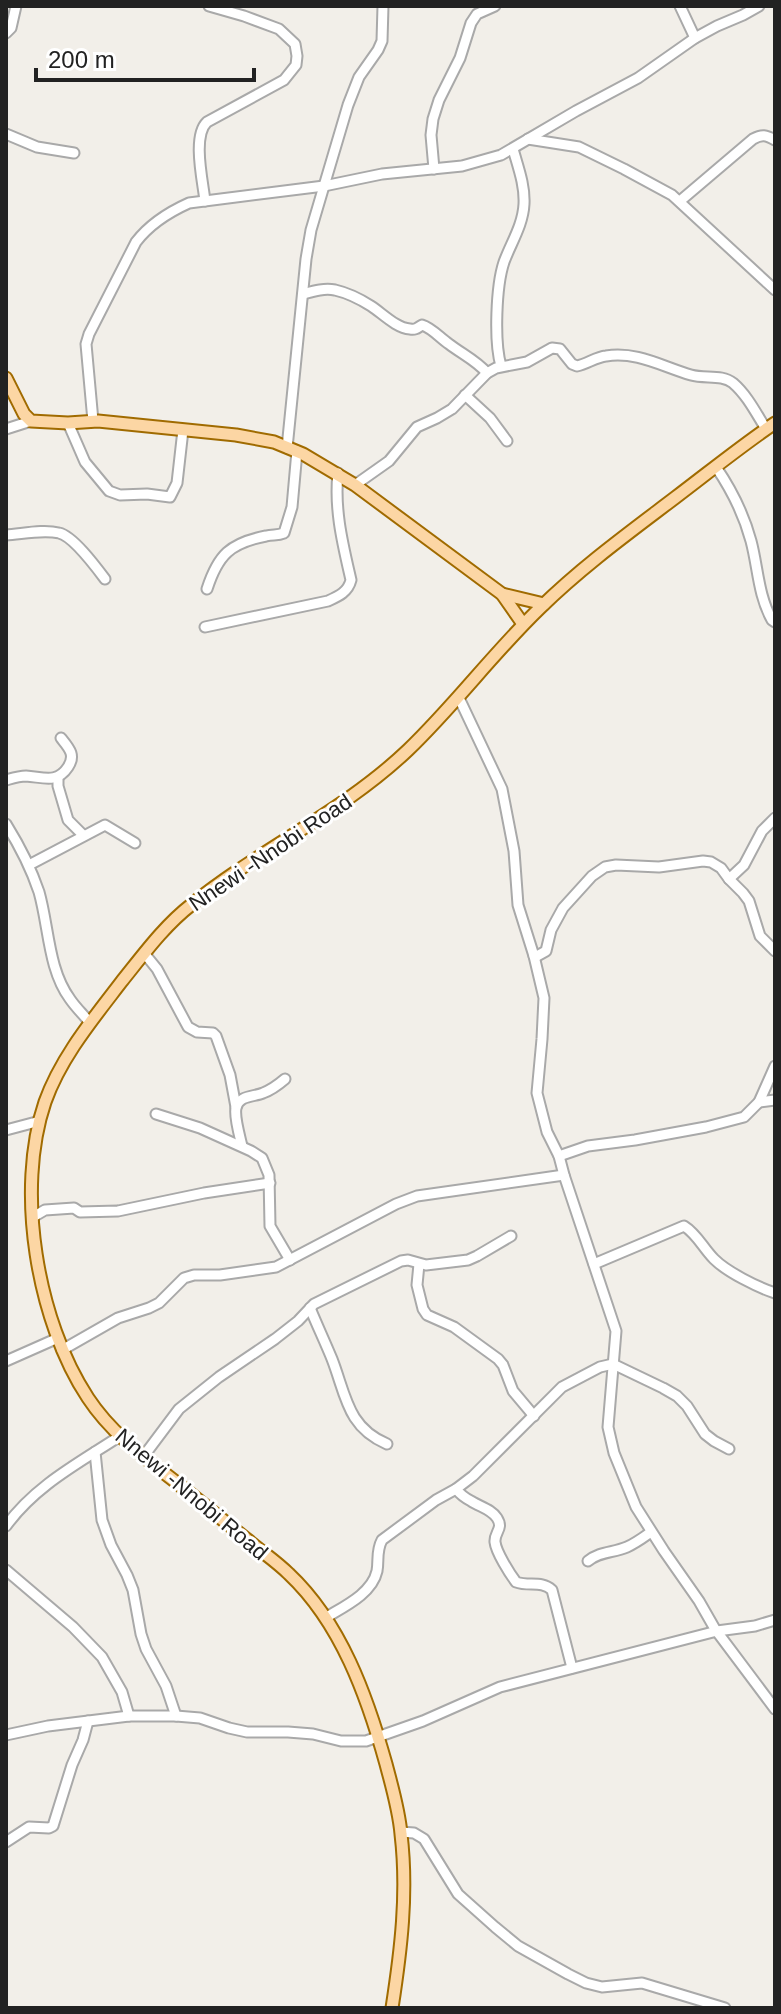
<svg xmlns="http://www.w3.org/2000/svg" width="781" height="2014" font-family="Helvetica,sans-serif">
<rect width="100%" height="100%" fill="#f2efe9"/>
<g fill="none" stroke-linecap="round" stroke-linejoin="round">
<defs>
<g id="minor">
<path d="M680,6L695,38"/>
<path d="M6,33L11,28L16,6"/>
<path d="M6,134L37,147L74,153"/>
<path d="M528,139L579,147L624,169L672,195L775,290"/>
<path d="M434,169L431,135L433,119L439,100L460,58L471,23L477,14L495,6"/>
<path d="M205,201C203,182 192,136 207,122L284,80L296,65L297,56L295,44L279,29L244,16L209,6"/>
<path d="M680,201L753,139C762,134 766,135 775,140"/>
<path d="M303,294C314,291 324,288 335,290C348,293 360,299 371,306C382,313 396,328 410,329C416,330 417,328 422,325C432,328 440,338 449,344C462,354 477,361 487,373"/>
<path d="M501,366C494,342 496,286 504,262C511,243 523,225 524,204C525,185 518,167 513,149"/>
<path d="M465,395L490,418L507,441"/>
<path d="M93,421L86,344L89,334L136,242C149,225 169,212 189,203L324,186L382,174L462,166L501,155L576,111L638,78L695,38L717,26L743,15L759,6"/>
<path d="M68,423L85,462L109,491L120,495L147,494L170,497L177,483L183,430"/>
<path d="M6,429L31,421"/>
<path d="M287,448L306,259L311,230L324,186L348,105L359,77L378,50L382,41L383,6"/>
<path d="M716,467C731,489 744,515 751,541C758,567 758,595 772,620L775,622"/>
<path d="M355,485L389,461L417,427L437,418L452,409L487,373L496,368L527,362L552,348L560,349L572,364L577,366C587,364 596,357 606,356C637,351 663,367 691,375C705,379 722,374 733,383C747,395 756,413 766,429"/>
<path d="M6,535C22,534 43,529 59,533C73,536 96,567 105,579"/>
<path d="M207,589C218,555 230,543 266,536C273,534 277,536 284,533L292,507L297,451"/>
<path d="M205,627L328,601C339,596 348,592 351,580C343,545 334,510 338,473"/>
<path d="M459,698L502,789L514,851L518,905L534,956L544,998L542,1039L537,1093L547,1132L559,1156L564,1175L616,1331L608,1427L614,1453L636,1507L664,1551L699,1601L715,1629L775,1709"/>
<path d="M58,777V786L68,820L83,835"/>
<path d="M6,780C13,778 19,776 26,776C43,777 57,784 68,767C76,755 69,748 61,738"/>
<path d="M6,824C19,845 31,868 39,892C49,927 48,969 70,999C76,1008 84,1015 90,1023"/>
<path d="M29,865L105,825L135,843"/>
<path d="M729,879L744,865L762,831L775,818"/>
<path d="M144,953L157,969L188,1027L197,1032L213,1033L216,1036L230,1075L236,1107"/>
<path d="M534,956H537L546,951L551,930L563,908L592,876L605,867L616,865L659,867L703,861L711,862L721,868L729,879L743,893L749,901L760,936L775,951"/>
<path d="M759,1102L775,1100"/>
<path d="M156,1114L200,1128L251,1151L262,1158L269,1175L270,1226L290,1260"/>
<path d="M6,1130L40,1121"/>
<path d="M242,1146C240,1137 234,1117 236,1108C239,1095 254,1097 263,1093C271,1090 278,1085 285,1079"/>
<path d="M559,1156L588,1146L635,1140L706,1127L744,1117L759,1102L775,1066"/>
<path d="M33,1217L45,1210L74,1208L80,1212L118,1211L204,1193L270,1183"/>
<path d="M419,1264L417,1285L423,1309L427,1315L454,1327L498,1359L503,1365L513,1391L534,1416"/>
<path d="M594,1264L684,1226C697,1234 703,1248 714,1259C727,1272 757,1287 775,1293"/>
<path d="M310,1308C317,1325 325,1342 332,1359C346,1395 347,1427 387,1444"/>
<path d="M62,1350L118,1318L149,1308L159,1303L184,1278L194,1275H220L276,1267L396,1204L417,1196L564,1175"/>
<path d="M6,1361L58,1338"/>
<path d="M95,1452L102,1520L111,1545L127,1575L133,1590L141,1634L146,1649L166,1686L176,1716"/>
<path d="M143,1457L179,1409L219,1377L275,1339L298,1321L314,1304L401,1261L408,1260L426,1265L468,1260L477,1256L511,1236"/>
<path d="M456,1489C460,1494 465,1498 471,1501C480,1507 491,1509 497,1518C504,1529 494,1532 495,1542C496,1552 510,1574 516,1582C529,1587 541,1580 552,1590L572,1668"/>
<path d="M6,1526C36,1485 79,1463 120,1436"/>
<path d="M588,1561C600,1551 613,1553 627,1547C636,1543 644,1537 651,1532"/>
<path d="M6,1570L73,1627L102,1657L122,1692L129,1716"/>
<path d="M325,1618C343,1607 372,1594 377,1571C379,1560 376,1551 382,1540L436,1500L456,1489L473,1476L562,1387L600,1367L613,1364L663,1388L677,1396L687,1406L705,1434L714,1441L729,1449"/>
<path d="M6,1735L48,1726L129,1716H176L200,1718L229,1728L247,1732H288L313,1734L341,1741H366L423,1721L500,1687L717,1631L755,1626L775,1620"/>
<path d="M401,1832L414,1833L424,1839L458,1894L495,1927L518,1946L568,1974L586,1983L602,1987L642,1983L725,2008"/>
<path d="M6,1842L29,1827L49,1828L53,1826L72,1765L83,1740L88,1721"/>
</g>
<g id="major">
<path d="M6,378L24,414L31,421L68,423L98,421L236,435L274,442L303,454L355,485L502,594L523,624"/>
<path d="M502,594L544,604"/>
<path d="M392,2008C401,1950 408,1893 401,1834C399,1810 392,1787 386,1764C367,1696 341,1623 289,1574C277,1562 262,1552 249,1541C225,1522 201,1502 177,1483C145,1458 111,1433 88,1398C37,1321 15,1190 45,1102C61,1057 93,1019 122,981C143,955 164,926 191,905C260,849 343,812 408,750C455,705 494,652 541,607C583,566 630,532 676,497C709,472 741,446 775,423"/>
</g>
</defs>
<use href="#minor" stroke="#a9a9a9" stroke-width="13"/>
<use href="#major" stroke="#a06b00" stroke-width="15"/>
<use href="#minor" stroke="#fff" stroke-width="9"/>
<use href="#major" stroke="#fcd6a4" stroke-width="11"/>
</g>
<g text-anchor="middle" stroke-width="6" stroke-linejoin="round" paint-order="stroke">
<g font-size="22" fill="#222" stroke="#fff">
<text transform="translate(270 852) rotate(-34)" y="8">Nnewi -Nnobi Road</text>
<text transform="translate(192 1494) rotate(40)" y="8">Nnewi -Nnobi Road</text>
</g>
</g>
<rect width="781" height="2014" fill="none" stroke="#222222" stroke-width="16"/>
<path d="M36 68v12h218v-12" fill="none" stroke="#222222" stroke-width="4"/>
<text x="48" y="68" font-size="24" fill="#222222" stroke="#ffffff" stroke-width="6" paint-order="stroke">200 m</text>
</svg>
